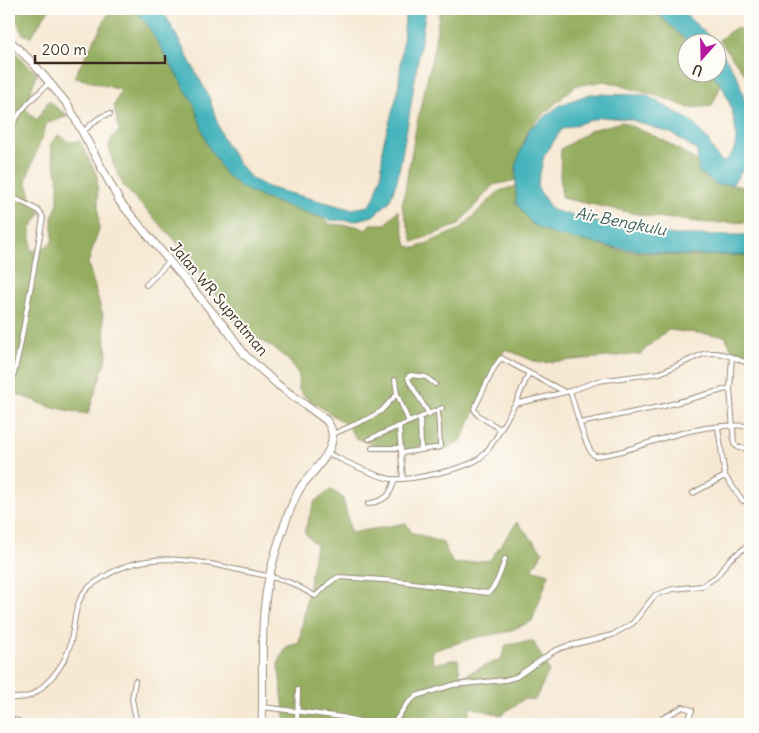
<svg xmlns="http://www.w3.org/2000/svg" width="759" height="733" font-family="Delius,sans-serif">
<rect width="100%" height="100%" fill="#fdfcf7"/>
<filter id="ink" filterUnits="userSpaceOnUse"><feTurbulence type="fractalNoise" baseFrequency=".02" numOctaves="2"/><feDisplacementMap in="SourceGraphic" scale="10" xChannelSelector="R" yChannelSelector="G"/><feConvolveMatrix kernelMatrix="1 2 1 2 8 2 1 2 1" color-interpolation-filters="sRGB"/></filter>
<filter id="wash" filterUnits="userSpaceOnUse"><feTurbulence type="fractalNoise" baseFrequency=".0096" numOctaves="4" result="noise"/><feDisplacementMap in="SourceGraphic" scale="20" xChannelSelector="R" yChannelSelector="G"/><feGaussianBlur stdDeviation="1.12" result="paint"/><feColorMatrix in="noise" values="0 0 0 0 0 0 0 0 0 0 0 0 0 0 0 0 0 1.4 0 .05"/><feComposite in="paint" operator="in"/></filter>
<g filter="url(#wash)">
<rect width="100%" height="100%" fill="#f6e8d3"/>
<g fill="#94ad5f" stroke="#686c3e">
<path d="M9,9H49L31,37L23,34L19,24L9,17Z"/>
<path d="M111,9H140L251,190L263,198L281,205L308,206L329,224L356,226L366,230L370,224H386L398,210L407,246L416,248L460,229L499,191L520,185L551,230L620,250L680,256L750,255V356C734,354 732,351 725,336L668,330L654,341L641,354L539,363L505,349L460,442L440,451L424,443L405,452L374,445L356,438L347,425L304,396L298,388L299,375L289,361L275,349L238,325L175,240L124,187L113,163L109,146L112,137L119,131L114,106L121,90L74,77Z"/>
<path d="M440,9H654L690,42H686V72L714,73L721,85L712,106L689,108L667,99L605,81L575,86L534,123L517,180L493,185L458,225L413,242L402,206L417,123L434,48Z"/>
<path d="M735,28L750,31V81L719,40Z"/>
<path d="M9,47L37,74L25,108L37,120L49,100L58,109L69,116L47,123L26,180L31,196L40,214L31,228V251L43,248L53,241L52,218L58,203V179L50,145L58,135L69,142L80,141L97,176L99,229L88,263L103,316L107,356L88,414L50,407L9,391Z"/>
<path d="M622,122L663,140L694,159L722,184L747,187L750,183V222L708,223L647,216L562,198L560,176L561,149L591,130Z"/>
<path d="M331,490L343,498L351,533L406,523L411,532L443,543L453,564L490,560L517,522L543,552L532,569L549,574L532,621L507,632L477,637L432,651L433,664L458,659L460,677L501,659L506,645L533,641L549,671L535,700L524,699L501,715L470,707L468,722L464,724H286L278,664L286,647L299,643L316,545L304,532L315,501Z"/>
</g>
<g fill="#44b4bc" stroke="#406f6d">
<path d="M134,9H159L167,18L209,97L222,137L238,163L252,179L270,188L351,209L369,206L375,196L381,176L383,144L398,92L406,9H426L409,117L397,181L389,202L373,216L354,221L329,220L263,198L242,188L225,174L207,144L194,104L146,23Z"/>
<path d="M653,9H679L716,42H688Z"/>
<path d="M716,43L738,78L750,118L749,160L733,184L717,185L698,171L697,151L673,134L629,119L601,117L562,129L544,156L537,187L552,210L599,223L674,235H750V255H678L610,247L552,234L532,224L516,203V164L529,129L560,105L589,94L646,95L691,121L708,140L715,154L723,162C747,150 732,107 723,88C720,82 715,78 711,73L716,72Z"/>
</g>
</g>
<g filter="url(#ink)">
<g fill="none" stroke-linecap="round" stroke-linejoin="round">
<defs>
<g id="street">
<path d="M83,132C90,126 99,115 110,114"/>
<path d="M9,140C11,115 33,99 50,82"/>
<path d="M9,193C17,204 39,205 43,218L20,347L15,370L9,389"/>
<path d="M146,285L170,261"/>
<path d="M395,380L397,394L409,422"/>
<path d="M730,388L734,444L739,448H750"/>
<path d="M570,391C574,403 586,452 595,456C622,454 648,442 674,435C698,428 725,424 750,426"/>
<path d="M516,403L529,373L563,391"/>
<path d="M429,414L409,381L408,377L411,375L426,377L435,384"/>
<path d="M420,418L421,449"/>
<path d="M580,423L664,406L730,388L732,357"/>
<path d="M399,426L403,479"/>
<path d="M718,427L725,476L743,501"/>
<path d="M500,429L478,415L474,409L494,368L501,358L529,373"/>
<path d="M333,434L367,419L381,411L397,394"/>
<path d="M369,439L442,408"/>
<path d="M372,448H401"/>
<path d="M327,453C345,461 373,476 391,479C409,481 466,469 480,458C494,446 505,420 515,404L570,391L598,381L660,373L703,354C720,350 734,358 750,364"/>
<path d="M401,453L440,447L438,411"/>
<path d="M693,493L725,476"/>
<path d="M368,504C386,500 390,497 395,479"/>
<path d="M135,681L132,699L137,724"/>
<path d="M9,697C21,700 31,697 40,689C54,677 65,663 70,645C75,627 73,602 88,588C92,584 98,581 104,577C147,549 196,560 243,571C259,574 276,577 291,583C299,586 307,592 315,596C323,591 329,580 339,577L398,581L488,593C497,586 501,570 505,559"/>
<path d="M263,707L342,717L371,724"/>
<path d="M9,719L18,721"/>
<path d="M297,724L298,690"/>
<path d="M388,724L396,720L406,705L416,696L453,685L505,680L516,677L554,651L564,647L612,635L633,623L655,595L673,589L702,586L716,577L730,559L750,544"/>
<path d="M652,724L683,707L692,710L687,724"/>
</g>
<path id="highway" d="M9,40L33,63L68,105L120,202L228,331L245,355L278,385L326,420C345,442 317,467 303,484C296,493 292,505 288,515C278,543 268,573 265,603C260,643 264,684 262,724"/>
</defs>
<use href="#street" stroke="#988978" stroke-width="6"/>
<use href="#highway" stroke="#988978" stroke-width="9"/>
<use href="#street" stroke="#fff" stroke-width="4"/>
<use href="#highway" stroke="#fff" stroke-width="7"/>
</g>
</g>
<g text-anchor="middle" stroke-width="4" stroke-linejoin="round" paint-order="stroke">
<g font-size="15" fill="#3b2a1e" stroke="#fdfcf7">
<text transform="translate(219 299) rotate(50)" y="5">Jalan WR Supratman</text>
</g>
<g font-size="16" font-style="italic" fill="#3f615d" stroke="#fdfcf7">
<text transform="translate(621 221) rotate(11)" y="6">Air Bengkulu</text>
</g>
</g>
<rect width="759" height="733" fill="none" stroke="#fdfcf7" stroke-width="30"/>
<g transform="translate(702 58) rotate(200)"><circle r="24" fill="#fdfcf7" stroke="#afa8a0"/>
<path d="M0-4L9 19L0 12L-9 19Z" fill="#b5179e"/>
<text y="-8" font-size="14" font-weight="bold" text-anchor="middle" fill="#3b2a1e">U</text>
</g>
<path d="M35 55v8h130v-8" fill="none" stroke="#3b2a1e" stroke-width="2.5"/>
<text x="42" y="55" font-size="15" fill="#3b2a1e" stroke="#fdfcf7" stroke-width="4" paint-order="stroke">200 m</text>
</svg>
